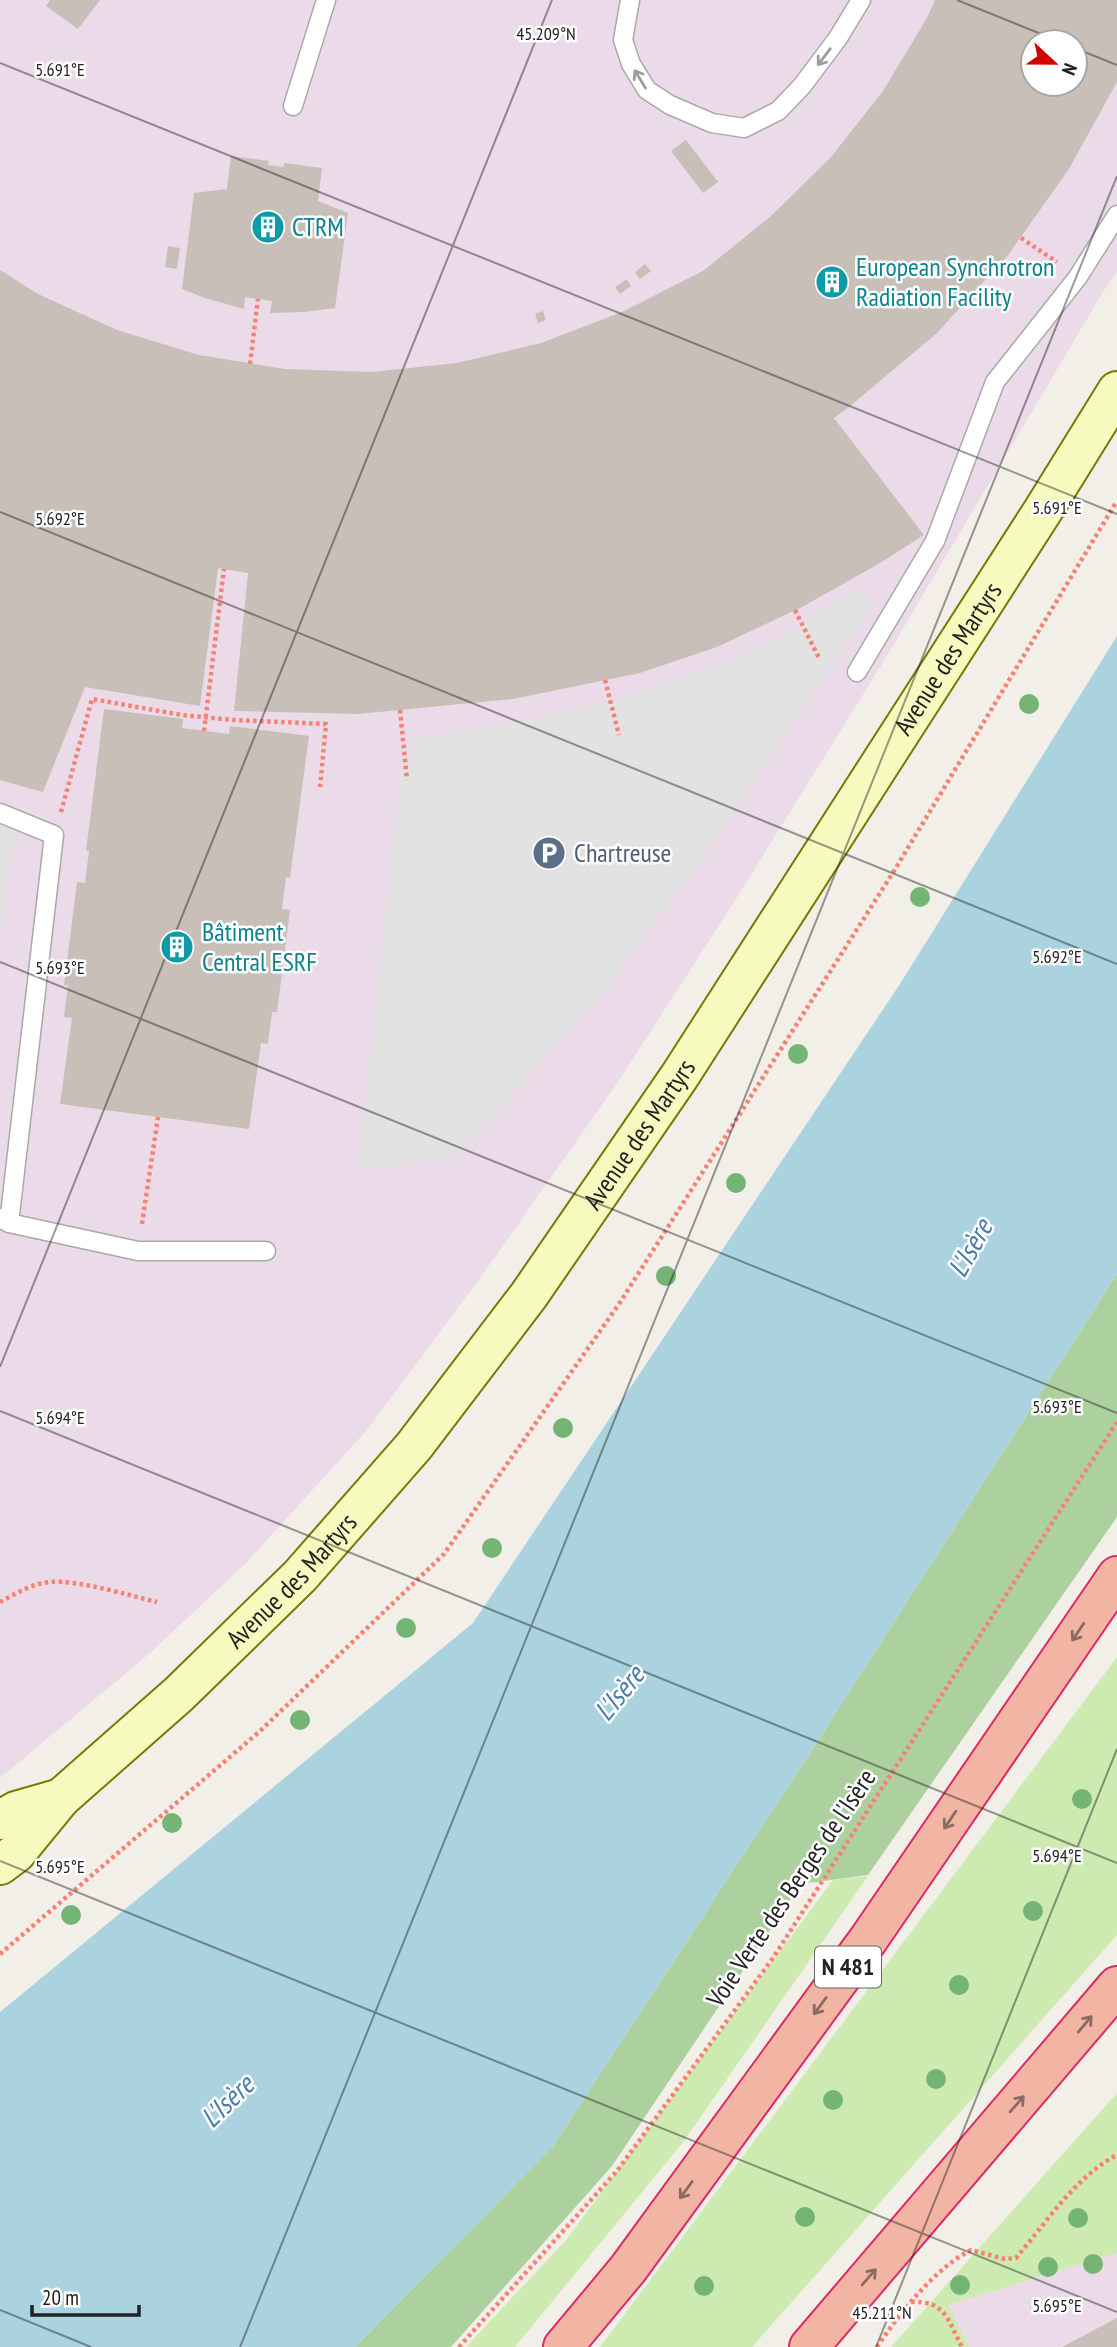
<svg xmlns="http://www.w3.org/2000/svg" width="1117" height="2347" font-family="'PT Sans Narrow',sans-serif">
<rect width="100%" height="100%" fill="#f2efe9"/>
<g fill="#ebdbe8" fill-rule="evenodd">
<path d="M0,0H1117V272L1103,292L882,664L736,899L616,1085L483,1274L367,1430L247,1562L149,1654L0,1778ZM1033,42H1075V84H1033Z"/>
<path d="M1117,2253V2347H969L947,2305Z"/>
</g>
<g fill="#cdebb0">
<path d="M1117,1657V1935L752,2347H600Z"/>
<path d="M868,1876L684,2141L515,2347H466L566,2240L833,1880Z"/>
<path d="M1117,2093V2253L948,2305L969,2347H891Z"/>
</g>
<path fill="#add19e" d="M1117,1274V1517L868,1875L801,1884L612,2166L451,2347H355L553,2146L817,1742Z"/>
<g fill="#e2e2e2">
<path d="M858,589L874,604L687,882L645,933L608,987L518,1088L450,1158L358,1170L402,769L414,739L517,722L609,703L711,668L774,640Z"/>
<path d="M0,817L17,824L0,936Z"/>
</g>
<path fill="#aad3df" d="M1117,636V1274L817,1742L553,2146L355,2347H0V2012L473,1623L900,984Z"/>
<g fill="#c7bfb8" fill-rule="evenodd">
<path d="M50,0H100L78,29L46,6Z"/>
<path d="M935,0H1117V82L1069,169L1008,255L936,334L849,407L834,418L924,535L880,563L802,607L717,647L640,673L513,699L358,714L234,711L248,573L218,568L200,706L85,687L43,792L0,780V270L38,294L117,330L199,355L285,369L371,372L457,363L541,343L622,312L703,271L770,217L831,157L883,91L927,18ZM1033,42H1075V84H1033Z"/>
<path d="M686,140L718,182L703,193L671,151Z"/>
<path d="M231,156L269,161L268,165L284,167V163L322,168L318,201L348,213L335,308L304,312L270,313L272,301L245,297L244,309L205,298L182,289L194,193L227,189Z"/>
<path d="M168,246L180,248L177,269L165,267Z"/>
<path d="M645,264L651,271L640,279L635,272Z"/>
<path d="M627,279L631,286L620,294L615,287Z"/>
<path d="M543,311L546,320L538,323L535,314Z"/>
<path d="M104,709L183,719L182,728L229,734L230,726L309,736L290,878L286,877L282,909L290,910L277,1012H272L268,1044L261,1043L249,1129L60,1104L72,1018L64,1017L68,985H64L77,882L85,883L89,851H86Z"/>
<path d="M1117,2318V2347H1062Z"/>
</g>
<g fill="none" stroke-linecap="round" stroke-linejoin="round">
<defs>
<g id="service">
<path d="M630,0L623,40L631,64L647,90L670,105L712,123L744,128L778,111L802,86L838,38L861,0"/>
<path d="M293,106L326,0"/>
<path d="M857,672L935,541L995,382L1078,277L1117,215"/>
<path d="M0,813L54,835L9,1223"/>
<path d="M0,1218L9,1223L138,1251H266"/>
</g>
<g id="secondary">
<path d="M0,1820L16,1811L61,1798"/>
<path id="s1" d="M0,1865L16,1853L61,1798L179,1694L300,1576L414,1446L529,1295L679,1077L1042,512L1117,391"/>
</g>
<g id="trunk">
<path d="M563,2347L628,2269L868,1940L1117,1576"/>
<path d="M809,2347L1117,1986"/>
</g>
</defs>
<use href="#service" stroke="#a9a9a9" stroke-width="21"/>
<use href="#secondary" stroke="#707d05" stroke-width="42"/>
<use href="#trunk" stroke="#dc2a67" stroke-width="42"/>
<g stroke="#fa8072" stroke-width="4.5" stroke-dasharray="3.5 3.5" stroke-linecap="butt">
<path d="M1021,238L1057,262"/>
<path d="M250,364L258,299"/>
<path d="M795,610L820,660"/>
<path d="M605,680L619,735"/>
<path d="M400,710L407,780"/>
<path d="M61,812L92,699L182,715L233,720L326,724L320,787"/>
<path d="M142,1224L158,1117"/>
<path d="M0,1602C15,1594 33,1583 50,1582C80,1580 127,1595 157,1602"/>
<path d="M0,1954L259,1732L444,1554L619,1304L894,871L1117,501"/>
<path d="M911,2302C946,2300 948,2321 962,2347"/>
<path d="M459,2347L617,2171L773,1958L1117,1422"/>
<path d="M877,2347C900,2313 934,2269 971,2250L1005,2259L1016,2258C1046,2223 1075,2177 1117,2155"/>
</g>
<use href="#service" stroke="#fff" stroke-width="18"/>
<use href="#secondary" stroke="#f7fabf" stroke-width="38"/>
<use href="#trunk" stroke="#f2b4a3" stroke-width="38"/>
<path stroke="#fa8072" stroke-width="4.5" stroke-dasharray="3.5 3.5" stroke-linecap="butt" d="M204,731L224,569"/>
</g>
<g fill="#74b475">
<circle cx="1029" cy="704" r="10"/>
<circle cx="920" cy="897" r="10"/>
<circle cx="798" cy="1054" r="10"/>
<circle cx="736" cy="1183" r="10"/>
<circle cx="666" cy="1276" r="10"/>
<circle cx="563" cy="1428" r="10"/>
<circle cx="492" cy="1548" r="10"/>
<circle cx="406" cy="1628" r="10"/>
<circle cx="300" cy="1720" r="10"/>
<circle cx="1082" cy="1799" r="10"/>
<circle cx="172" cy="1823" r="10"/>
<circle cx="1033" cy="1911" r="10"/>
<circle cx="71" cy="1915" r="10"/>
<circle cx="959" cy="1985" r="10"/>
<circle cx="936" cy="2079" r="10"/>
<circle cx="833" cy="2100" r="10"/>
<circle cx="805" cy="2217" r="10"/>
<circle cx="1078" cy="2218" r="10"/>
<circle cx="1093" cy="2264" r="10"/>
<circle cx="1048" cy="2267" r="10"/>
<circle cx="960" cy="2285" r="10"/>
<circle cx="704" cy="2286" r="10"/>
</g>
<defs><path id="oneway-shaft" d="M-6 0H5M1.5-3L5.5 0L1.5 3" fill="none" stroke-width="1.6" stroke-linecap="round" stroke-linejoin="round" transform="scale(1.75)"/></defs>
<g stroke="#9c9c9c">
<use href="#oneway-shaft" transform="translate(824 57) rotate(127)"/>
<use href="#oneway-shaft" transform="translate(640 79) rotate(-122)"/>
</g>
<g stroke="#8a6b62">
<use href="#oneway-shaft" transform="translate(1078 1632) rotate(124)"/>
<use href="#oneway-shaft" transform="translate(950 1820) rotate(124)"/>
<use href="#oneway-shaft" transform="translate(820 2006) rotate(126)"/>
<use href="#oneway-shaft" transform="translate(1085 2024) rotate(-50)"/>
<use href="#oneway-shaft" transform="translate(1017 2104) rotate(-49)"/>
<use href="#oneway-shaft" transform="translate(686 2190) rotate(126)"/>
<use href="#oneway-shaft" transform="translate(869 2277) rotate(-49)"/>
</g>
<path fill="none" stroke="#222" stroke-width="2" stroke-opacity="0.45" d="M957,0L1061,42M1075,48L1117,65M0,63L1117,514M0,512L1117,964M0,962L1117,1413M0,1367L552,0M0,1411L1117,1863M0,1861L1117,2312M0,2310L91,2347M240,2347L1117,176M876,2347L1117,1749"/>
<defs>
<symbol id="building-disc" viewBox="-11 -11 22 22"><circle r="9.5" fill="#0f9aa8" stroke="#fff"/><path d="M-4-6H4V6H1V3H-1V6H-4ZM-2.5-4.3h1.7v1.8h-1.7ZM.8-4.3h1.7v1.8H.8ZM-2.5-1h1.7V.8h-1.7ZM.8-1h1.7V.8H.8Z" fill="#fff"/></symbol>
<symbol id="parking-disc" viewBox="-11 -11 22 22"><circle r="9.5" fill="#5c6f8a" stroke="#fff"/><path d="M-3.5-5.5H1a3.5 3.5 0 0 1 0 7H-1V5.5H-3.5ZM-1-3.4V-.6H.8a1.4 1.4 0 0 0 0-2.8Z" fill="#fff"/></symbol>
</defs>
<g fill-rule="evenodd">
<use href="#building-disc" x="249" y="208" width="38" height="38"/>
<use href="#building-disc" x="813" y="263" width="38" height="38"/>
<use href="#parking-disc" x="530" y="834" width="38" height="38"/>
<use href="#building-disc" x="158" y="928" width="38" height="38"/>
</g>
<g text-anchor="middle" stroke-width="5" stroke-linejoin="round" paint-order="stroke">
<rect fill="#fff" stroke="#646464" stroke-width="2" x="815" y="1946.5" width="66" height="41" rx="5"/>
<g font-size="24" font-weight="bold" fill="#222">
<text x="848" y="1975">N 481</text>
</g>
<g font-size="26" fill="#0d838f" stroke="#fff" text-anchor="start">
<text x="292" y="236">CTRM</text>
<text x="856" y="276">European Synchrotron<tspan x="856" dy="30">Radiation Facility</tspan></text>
<text x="202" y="941">Bâtiment<tspan x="202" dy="30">Central ESRF</tspan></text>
</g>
<g font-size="26" fill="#222" stroke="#fff">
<text dy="9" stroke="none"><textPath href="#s1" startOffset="1542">Avenue des Martyrs</textPath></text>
<text dy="9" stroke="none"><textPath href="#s1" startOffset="975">Avenue des Martyrs</textPath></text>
<text dy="9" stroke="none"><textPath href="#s1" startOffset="408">Avenue des Martyrs</textPath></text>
<text transform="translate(791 1888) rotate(-56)" y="9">Voie Verte des Berges de l'Isère</text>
</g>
<g font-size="26" fill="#4e5e75" stroke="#fff" text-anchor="start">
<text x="574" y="862">Chartreuse</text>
</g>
<g font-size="28" font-style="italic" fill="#4a7aab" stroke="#fff">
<text transform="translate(970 1248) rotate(-61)" y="10">L'Isère</text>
<text transform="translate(619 1693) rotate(-51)" y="10">L'Isère</text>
<text transform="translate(227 2101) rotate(-44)" y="10">L'Isère</text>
</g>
</g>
<g font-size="18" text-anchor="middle" fill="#222" stroke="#fff" stroke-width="5" stroke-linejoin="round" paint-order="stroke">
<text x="546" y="40">45.209°N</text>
<text x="60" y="76">5.691°E</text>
<text x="1057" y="514">5.691°E</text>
<text x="60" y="525">5.692°E</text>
<text x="1057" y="963">5.692°E</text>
<text x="60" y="974">5.693°E</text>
<text x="1057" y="1413">5.693°E</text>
<text x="60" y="1424">5.694°E</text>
<text x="1057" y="1862">5.694°E</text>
<text x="60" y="1873">5.695°E</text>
<text x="1057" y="2312">5.695°E</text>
<text x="882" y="2319">45.211°N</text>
</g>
<g transform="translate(1054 63) rotate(112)"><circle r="33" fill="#ffffff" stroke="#a7a7a7" stroke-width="2"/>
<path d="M0-5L12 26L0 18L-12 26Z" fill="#d40000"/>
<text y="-10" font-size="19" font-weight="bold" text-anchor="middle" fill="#222222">N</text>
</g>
<path d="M32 2305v10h107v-10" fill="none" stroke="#222222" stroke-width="3.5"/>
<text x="42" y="2305" font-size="21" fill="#222222" stroke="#ffffff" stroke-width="5" paint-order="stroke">20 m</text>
</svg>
